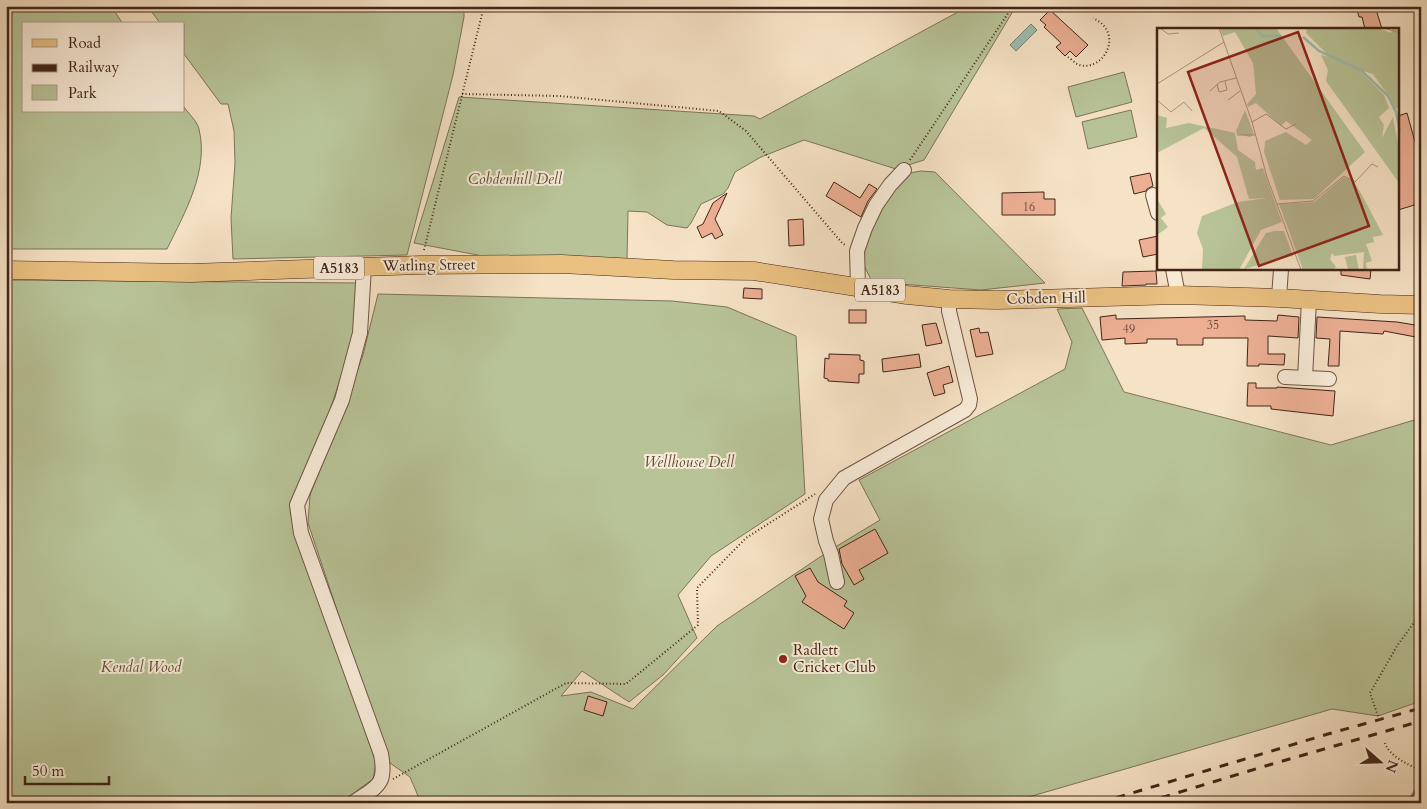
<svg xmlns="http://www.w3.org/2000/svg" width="1427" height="809" font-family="Cardo,serif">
<rect width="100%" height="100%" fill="#f6e2c5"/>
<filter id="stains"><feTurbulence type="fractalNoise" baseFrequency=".004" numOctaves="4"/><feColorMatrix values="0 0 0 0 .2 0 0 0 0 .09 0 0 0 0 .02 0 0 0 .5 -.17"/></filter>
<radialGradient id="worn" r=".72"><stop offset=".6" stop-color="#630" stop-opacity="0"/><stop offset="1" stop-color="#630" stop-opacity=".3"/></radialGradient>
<g fill="#b8c498" stroke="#7c7458">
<path d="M6,6H111L123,24H24V111H184V107C188,113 197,121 199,129C209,171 185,212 167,249H6Z"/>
<path d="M147,6H464V17L453,75L407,255L233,259L231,218L235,163L234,131L228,104H221L184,54V24H161Z"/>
<path d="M969,6H1016L924,160L896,169L804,140L761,157L735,172L728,188L723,194L701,204L691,223L687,228L667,225L647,212L628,211L627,259L483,256L414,243L459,97L754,116L760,119Z"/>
<path d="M1124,72L1132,102L1076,117L1068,87Z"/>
<path d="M1131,110L1137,137L1088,149L1082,122Z"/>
<path d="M921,171L935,172L1045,283L981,290L872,282L861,259L880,205L909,173Z"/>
<path d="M6,280L357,283L353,341L326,422L290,512L376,763L373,779L340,803H6Z"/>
<path d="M378,294L672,301L727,307L796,336L805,494L711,556L678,595L697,638L663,675L629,702L582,671L561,696L591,692L633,709L717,626L832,549L880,520L859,480L1065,369L1072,342L1057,309L1082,308L1124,392L1331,445L1421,418V701L1378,716L1332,709L1008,803H421L410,777L390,763L343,628L308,523L310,495L334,435L363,355Z"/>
</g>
<path fill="#9dbeb0" stroke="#788073" d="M1031,24L1037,30L1016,51L1010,45Z"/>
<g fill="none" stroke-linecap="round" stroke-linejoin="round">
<path stroke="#788073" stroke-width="3" d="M1407,803L1421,783"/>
</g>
<g fill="#ecaf94" stroke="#412417">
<path d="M1356,6H1375L1382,29H1365L1362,17H1359Z"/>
<path d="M1050,10L1088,45L1076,57L1070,51L1065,56L1056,47L1061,43L1044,27L1046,25L1040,20Z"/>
<path d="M1407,113L1418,153L1415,154L1421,173V203L1398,210V116Z"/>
<path d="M1150,173L1153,186L1147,189L1146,191L1134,194L1130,177Z"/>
<path d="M834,182L860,198L869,184L877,189L868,201L861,217L826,196Z"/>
<path d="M1044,192V199H1055V215H1002V193Z"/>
<path d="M727,193L715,219L723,235L715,239L712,233L702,238L697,227L703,224L713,203Z"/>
<path d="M803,219L804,245L789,246L788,220Z"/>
<path d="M1158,236V254L1143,257L1139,240Z"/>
<path d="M1341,269H1371L1370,279L1341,275Z"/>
<path d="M1156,271L1157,284H1146V285L1122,286L1123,272Z"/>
<path d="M744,288L762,289V299L743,298Z"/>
<rect x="849" y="310" width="17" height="13"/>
<path d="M1116,315V319L1245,316V320L1277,321L1278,315L1299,317L1298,338L1268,336V354H1285L1284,365L1259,364V366H1247L1248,338H1203V345H1177V339H1147V343L1125,344V338L1102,340L1100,317Z"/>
<path d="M1317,317L1397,322L1421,326V338L1384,331L1383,334L1340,331L1339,366H1328L1330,339L1316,338Z"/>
<path d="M936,323L942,343L926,346L922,325Z"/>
<path d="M979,328L980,333L988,332L993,354L976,357L970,330Z"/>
<path d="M829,354L860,355V360L864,361V374H859V383L828,381V379L824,378L825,358L829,359Z"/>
<path d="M919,354L921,367L883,372L882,359Z"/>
<path d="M949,366L953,382L943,385L945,393L934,396L927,373Z"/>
<path d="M1248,383H1256V388H1277V387L1335,391L1333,416L1271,409V406H1247Z"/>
<path d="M875,529L888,553L859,570L864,579L854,585L842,564L839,549Z"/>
<path d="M810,568L818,582L847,601L844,606L854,613L844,629L802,602L806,596L795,576Z"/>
<path d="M588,696L607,702L603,716L584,710Z"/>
</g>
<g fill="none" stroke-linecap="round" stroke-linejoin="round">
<defs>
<g id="minor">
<path d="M1153,195L1158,213"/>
<path d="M1173,269L1178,295"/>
<path d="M858,286L857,251L865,228L876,205L890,185L904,170"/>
<path d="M1279,298L1281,269"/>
<path d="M1285,377L1329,379"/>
<path d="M1305,378L1309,300"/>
<path d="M837,582L831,554L826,541L821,519L826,500L844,478L965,410L969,405L970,399L949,311V299"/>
<path d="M353,803C377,786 387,786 381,754L301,533L297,505L342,400L360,333L364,267"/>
</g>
<path id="major" d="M6,270L191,273L420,265L562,264L673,270L754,271L907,295L949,299L997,300L1178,295L1279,298L1380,304L1421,305"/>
</defs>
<use href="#minor" stroke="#6e5442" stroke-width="16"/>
<use href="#major" stroke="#412417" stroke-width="19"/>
<g stroke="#412417" stroke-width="2" stroke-dasharray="1 2.5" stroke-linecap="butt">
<path d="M1068,57C1071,59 1074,62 1077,64C1101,75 1127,34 1093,18"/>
<path d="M462,94L559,96L719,111L746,131L843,244L846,245"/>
<path d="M910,160L1013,6"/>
<path d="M424,250L484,6"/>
<path d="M1378,716L1370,693L1397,646L1421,613"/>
<path d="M1385,743C1389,756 1408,765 1421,770"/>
<path d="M393,779L566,683L626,684L698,625L697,588L746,538L815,494"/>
</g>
<use href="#minor" stroke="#f9ecd9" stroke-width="14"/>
<use href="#major" stroke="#ebc182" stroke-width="18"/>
<g stroke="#412417" stroke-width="3" stroke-dasharray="9 9" stroke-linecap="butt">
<path d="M1099,803L1328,734L1421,708"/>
<path d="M1144,803L1262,767L1421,721"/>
</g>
</g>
<circle fill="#8f2418" stroke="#f9ecd9" stroke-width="2" cx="783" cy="659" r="5"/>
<g text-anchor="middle" stroke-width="4" stroke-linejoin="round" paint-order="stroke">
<g font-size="12" fill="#6c4736">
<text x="1029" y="211">16</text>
<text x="1213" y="329">35</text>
<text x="1129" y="333">49</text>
</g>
<g fill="#f9ecd9" stroke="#786051" stroke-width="1">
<rect x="314" y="256.5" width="50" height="23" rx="4"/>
<rect x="855" y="278.5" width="50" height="23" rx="4"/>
</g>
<g font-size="14" font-weight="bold" fill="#412417">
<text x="339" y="273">A5183</text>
<text x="880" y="295">A5183</text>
</g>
<g font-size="15" font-style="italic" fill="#5f4c37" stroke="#f9ecd9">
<text x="515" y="184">Cobdenhill Dell</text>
<text x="689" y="467">Wellhouse Dell</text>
<text x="141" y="672">Kendal Wood</text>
</g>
<g font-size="15" fill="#412417" stroke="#f9ecd9">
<text transform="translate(429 265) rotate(-1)" y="5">Watling Street</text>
<text transform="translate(1046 298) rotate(-1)" y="5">Cobden Hill</text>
</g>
<g font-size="15" fill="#412417" stroke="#f9ecd9" text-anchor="start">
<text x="793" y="655">Radlett<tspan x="793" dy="17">Cricket Club</tspan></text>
</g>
</g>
<g transform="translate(1157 28)">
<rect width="242" height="242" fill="#f6e2c5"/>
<path d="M63,0H119L208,124L157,171L123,172L107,124L108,113L129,104L149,117L155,112L129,93L124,98L99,75L91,79L90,76L99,66L96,35L78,4L66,8ZM150,0H221L234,5L236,0H242V83L241,80L236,82L233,70L216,46L202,42L227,67L232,80L222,89L227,97L225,110L236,89L242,121V155L169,53L171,42L164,27L173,29L149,5ZM88,82L97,106L93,109L80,106L79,103ZM0,87L10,90L9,100L32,95L78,105L81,122L98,134L99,142L106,140L125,194L104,202L82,242H45L46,221L40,205L45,188L81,174L110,170L92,171L80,129L47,100L0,125ZM187,149L197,154L205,167L226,207L216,209L217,214L209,216L215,233L209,235L210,242H206L207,224L177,228L175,225L173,231L179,239L176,242H146L122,176L157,174ZM0,171L9,186L4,190L11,199L0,207ZM118,203H127L136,228L87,241L109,205ZM199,227L202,242H191L188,229Z" fill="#b8c498"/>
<path fill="none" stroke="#9dbeb0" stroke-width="2.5" d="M99,0L105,8H124M146,9L162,23L204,42L231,68L239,84L243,104"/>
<path fill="none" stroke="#ae967f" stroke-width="1" d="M3,0L11,6L22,5M62,0L95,94L110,149L144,242M227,0L243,5M0,56L67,14M60,56L62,64L70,62L68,53M53,63L63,54L79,50M0,72L14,84L27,74L35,83M71,72L83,63M95,94L109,86L129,101L139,96M80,107H98M120,176L156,173L187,148L198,154L215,136L221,139"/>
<path fill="#8f2418" fill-opacity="0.15" stroke="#8f2418" stroke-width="2.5" d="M141,4L212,198L102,238L31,44Z"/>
<rect width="242" height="242" fill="none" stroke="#412417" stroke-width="2.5"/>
</g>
<rect width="1427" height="809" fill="none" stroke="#f6e2c5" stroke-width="25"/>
<rect x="8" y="8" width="1412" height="794" fill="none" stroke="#412417" stroke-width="2.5"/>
<rect x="12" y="12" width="1402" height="784" fill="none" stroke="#412417"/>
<rect x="22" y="22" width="162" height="90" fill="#f9ecd9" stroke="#af9c8b"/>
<rect x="32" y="39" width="25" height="8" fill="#ebc182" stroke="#af9c8b"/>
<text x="68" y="48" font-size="15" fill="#412417">Road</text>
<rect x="32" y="64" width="25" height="8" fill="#412417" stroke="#af9c8b"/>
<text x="68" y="72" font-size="15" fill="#412417">Railway</text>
<rect x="32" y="85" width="25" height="15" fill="#b8c498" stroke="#af9c8b"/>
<text x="68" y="98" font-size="15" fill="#412417">Park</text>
<g transform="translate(1380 762) rotate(110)" stroke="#f9ecd9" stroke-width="4" paint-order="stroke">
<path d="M0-4L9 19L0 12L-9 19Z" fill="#412417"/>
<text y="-8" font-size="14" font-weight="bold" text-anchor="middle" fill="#412417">N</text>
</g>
<path d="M25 776v8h84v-8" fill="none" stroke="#412417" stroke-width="2.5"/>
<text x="32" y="776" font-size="15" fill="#412417" stroke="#f9ecd9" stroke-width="4" paint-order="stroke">50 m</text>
<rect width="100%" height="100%" filter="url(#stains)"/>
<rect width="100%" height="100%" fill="url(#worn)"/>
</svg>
